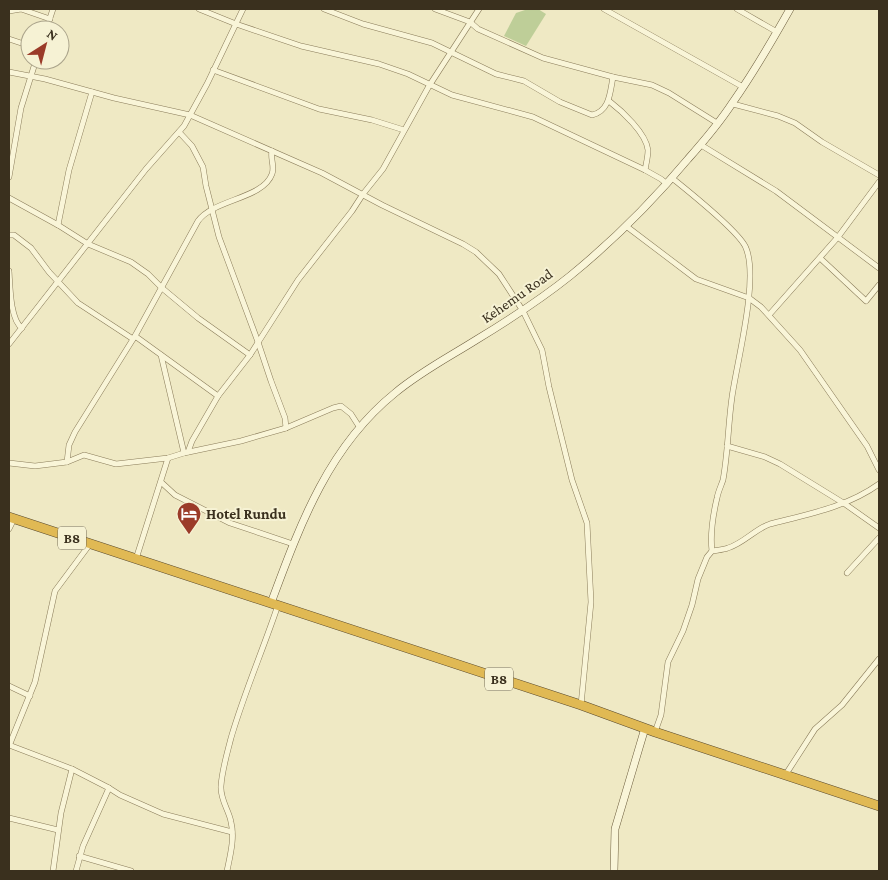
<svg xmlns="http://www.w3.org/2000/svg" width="888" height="880" font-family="'Crimson Pro',serif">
<rect width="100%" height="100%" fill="#efe9c4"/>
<path fill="#bece98" d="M528,9H538L546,14L526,46L504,36L516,13Z"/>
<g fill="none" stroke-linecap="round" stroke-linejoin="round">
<defs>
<g id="street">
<path d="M199,9L236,24L301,46L379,64L408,74L452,95L533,117L645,170L661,179L667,184"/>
<path d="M324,9L363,24L432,43L496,74L524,81L560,102L592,115C610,111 610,92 613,77"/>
<path d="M435,9L470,22L478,29L543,58L613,77L652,85L669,93L717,123"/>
<path d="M604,9L743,87"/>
<path d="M737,9L777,32"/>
<path d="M9,11L21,9L50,19"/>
<path d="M46,30L53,9"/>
<path d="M9,39L30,46"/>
<path d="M213,70L319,109L372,120L404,130"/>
<path d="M9,72L45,79L114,98L190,115L322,173L382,205L463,244L476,252L499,274L523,311L542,350L549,387L572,480L587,523L591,602L581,705"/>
<path d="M609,101C622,111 646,133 648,150C648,157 646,164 645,170"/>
<path d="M733,104L778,116L795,123L822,142L879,175"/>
<path d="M179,132L192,146L203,167L206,186L219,237L258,342L271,381L285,418L286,428"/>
<path d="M701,145L776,191L879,268"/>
<path d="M9,177L21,108L36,60"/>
<path d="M672,178C688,191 740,232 746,248C759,280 737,361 732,397C728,425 728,453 723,480C721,486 718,492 717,498C713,515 710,534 712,551"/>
<path d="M9,198L58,225L88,244L131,262L148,274L162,288L198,318L250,355"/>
<path d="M58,225L69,170L92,92"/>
<path d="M626,226L696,279L749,298L761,307L800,350L867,446L879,470"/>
<path d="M9,235H14L31,248L49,272L78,303L133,339"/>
<path d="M820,258L866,301L879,285"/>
<path d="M9,271C10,285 10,320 22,328"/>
<path d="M769,315L838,237L879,182"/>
<path d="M135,336L218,396"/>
<path d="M9,344L146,169L184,126L207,84L243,9"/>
<path d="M161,355L184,453"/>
<path d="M727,446L765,457L780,464L845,504L879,528"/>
<path d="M188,452L192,441L218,396L250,355L298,280L352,211L363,194L383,169L429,86L479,9"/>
<path d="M67,462L69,445L75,432L135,336L198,221C214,199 263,199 272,174C275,167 270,158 272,151"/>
<path d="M9,463L35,466L67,462L84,455L116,464L168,458L184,453L241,441L286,428L333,408L341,406L351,414L360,428"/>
<path d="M161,482L175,495L230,523L293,544"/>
<path d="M9,529L14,519"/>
<path d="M136,559L168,458"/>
<path d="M847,573L879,538"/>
<path d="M9,686L30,696"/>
<path d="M655,732L661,715L668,662L683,631L692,605L698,579L707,557L712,551C717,550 723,550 728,548C744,543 755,529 770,524C809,514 847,507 879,484"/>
<path d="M9,745L72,769L109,788L120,795L163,814L232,832"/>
<path d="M9,746L35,682L55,591L90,544"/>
<path d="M786,774L815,729L842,705L879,659"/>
<path d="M9,818L58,830"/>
<path d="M79,856L131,871"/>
<path d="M53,871L61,813L72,769"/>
<path d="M76,871L83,846L109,788"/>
<path d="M227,871C230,856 235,838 231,822C229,810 220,800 221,786C222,770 227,754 231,738C244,693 263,650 278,605"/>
</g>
<g id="secondary">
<path d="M271,603C300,525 328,447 395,393C420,372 449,357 476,340C509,320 540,300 570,276C613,241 652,202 688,159C704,141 720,122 733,102C754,72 772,41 790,9"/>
<path d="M614,871L615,829L645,728"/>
</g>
<path id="highway" d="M9,517L581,705L655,732L879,806"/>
</defs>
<use href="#street" stroke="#8a7c5a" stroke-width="6"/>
<use href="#secondary" stroke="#6c5d3d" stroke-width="8"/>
<use href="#highway" stroke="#58492e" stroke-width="10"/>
<use href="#street" stroke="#f9f5d8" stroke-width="5"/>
<use href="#secondary" stroke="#f9f5d8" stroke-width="7"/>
<use href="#highway" stroke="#e0b954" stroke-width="9"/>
</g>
<defs>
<symbol id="hotel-pin" viewBox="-11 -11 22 30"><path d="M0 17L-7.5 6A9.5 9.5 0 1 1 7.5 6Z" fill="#9b3b29" stroke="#f6f2d4"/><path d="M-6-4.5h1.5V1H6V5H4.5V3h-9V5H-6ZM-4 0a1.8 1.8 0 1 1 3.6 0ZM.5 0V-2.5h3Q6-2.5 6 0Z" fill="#fff"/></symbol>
</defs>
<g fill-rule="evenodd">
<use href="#hotel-pin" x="175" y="500" width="28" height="38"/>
</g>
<g text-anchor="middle" stroke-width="4" stroke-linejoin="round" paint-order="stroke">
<g fill="#f6f2d4" stroke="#726a55" stroke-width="1">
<rect x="58" y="526.5" width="28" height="23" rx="4"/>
<rect x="485" y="667.5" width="28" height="23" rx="4"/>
</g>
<g font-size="14" font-weight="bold" fill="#3a301e">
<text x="72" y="543">B8</text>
<text x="499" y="684">B8</text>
</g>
<g font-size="15" fill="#3a301e" stroke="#f6f2d4">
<text transform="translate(517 296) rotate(-35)" y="5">Kehemu Road</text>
</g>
<g font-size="15" font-weight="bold" fill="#3a301e" stroke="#f6f2d4" text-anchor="start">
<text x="206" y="519">Hotel Rundu</text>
</g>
</g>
<rect width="888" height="880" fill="none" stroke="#3a301e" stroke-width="20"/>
<g transform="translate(45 45) rotate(36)"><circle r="24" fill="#f6f2d4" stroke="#aba48b"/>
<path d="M0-4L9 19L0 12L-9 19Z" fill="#9b3b29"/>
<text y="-8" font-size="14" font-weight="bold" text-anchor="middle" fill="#3a301e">N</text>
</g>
</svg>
